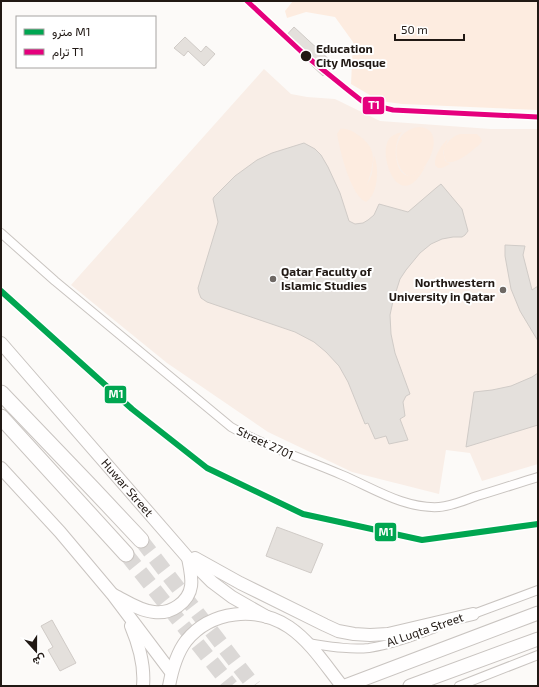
<svg xmlns="http://www.w3.org/2000/svg" width="539" height="687" font-family="'Exo 2',Vazirmatn,sans-serif">
<rect width="100%" height="100%" fill="#fcfaf8"/>
<path fill="#f9eee7" d="M264,69L291,94L307,97L335,99L380,121L491,129H538V464L482,481L470,453L446,450L439,494L352,472L268,432L167,363L71,285Z"/>
<g fill="#fdece0">
<path d="M293,1H538V110L402,104L380,101L351,84L353,42L335,17L306,12L287,18L285,11Z"/>
<path d="M419,127C448,128 428,175 410,176C397,176 384,132 419,127Z"/>
<path d="M340,129C346,128 353,131 358,135C380,150 373,165 367,185L372,174L374,156L375,158C379,170 378,194 366,202C350,195 340,150 337,134Z"/>
<path d="M402,132C388,147 398,198 426,165C400,218 377,155 389,139C392,135 398,133 402,132Z"/>
<path d="M460,134H477L480,137L482,141L479,145C471,151 458,164 447,162C439,150 448,138 460,134Z"/>
<path d="M448,139L443,152L445,161L450,164L442,168H438L435,165C434,156 441,145 448,139Z"/>
</g>
<g fill="#e4e0dc" stroke="#d0cbc7">
<path d="M294,27L334,64L323,76L283,39Z"/>
<path d="M185,37L201,52L206,46L215,54L204,66L188,51L184,56L174,48Z"/>
<path d="M304,143L315,149L321,155L328,167L340,193L349,221L355,224L363,223L368,220L374,215L379,204L408,212L436,188L441,184L462,209L468,231L465,235L462,237H453L442,239L431,244L420,253L406,270L400,279L393,301L390,315L391,334L395,353L410,394L406,396L403,402L405,416L400,419L408,440L389,444L386,436L375,439L368,423L365,424L348,382L339,366L326,352L314,342L295,332L207,302L201,298L199,293L198,288L218,222L213,199L214,197L235,176L257,160L272,153Z"/>
<path d="M505,245L525,246L523,255L532,290L538,286V341L520,311L511,289L505,256Z"/>
<path d="M538,373V425L466,447L474,392L492,390L511,386L532,377Z"/>
<path d="M277,527L323,544L311,573L266,556Z"/>
<path d="M52,620L76,663L60,671L48,650L53,647L41,626Z"/>
</g>
<g fill="none" stroke-linecap="round" stroke-linejoin="round">
<g stroke="#dbd8d6" stroke-width="15" stroke-dasharray="15 8" stroke-linecap="butt">
<path d="M141,540L254,686"/>
<path d="M126,554L231,686"/>
</g>
<defs>
<g id="street">
<path d="M1,233L55,281L231,427C266,447 305,459 342,475C373,488 404,509 439,507C452,506 465,500 477,496C498,490 518,483 538,477"/>
<path d="M468,616L538,590"/>
<path d="M307,643C328,646 348,650 369,648C391,645 414,636 435,628"/>
<path d="M459,686L538,655"/>
</g>
<g id="secondary">
<path id="s1" d="M1,343L188,558L212,582L232,597L267,617"/>
<path d="M1,468L60,532L113,595L171,672"/>
<path d="M195,558L240,583L325,625L338,631L354,634L370,635L388,634L473,614"/>
<path d="M114,595C126,601 140,611 154,612C162,613 171,611 178,606C196,593 192,578 188,558"/>
<path d="M131,626C139,645 145,665 143,686"/>
<path d="M169,686C172,670 176,654 186,641C211,610 257,606 289,627C311,642 326,666 342,686"/>
</g>
<g id="primary">
<path d="M345,686L538,613"/>
<path d="M410,686L538,639"/>
</g>
<g id="highway">
<path d="M1,393L93,489L141,540"/>
<path d="M1,417L126,554"/>
</g>
</defs>
<use href="#street" stroke="#c9c4c0" stroke-width="10"/>
<use href="#secondary" stroke="#c9c4c0" stroke-width="14"/>
<use href="#primary" stroke="#c9c4c0" stroke-width="15"/>
<use href="#highway" stroke="#c9c4c0" stroke-width="17"/>
<use href="#street" stroke="#fffefe" stroke-width="8"/>
<use href="#secondary" stroke="#fffefe" stroke-width="12"/>
<use href="#primary" stroke="#fffefe" stroke-width="13"/>
<use href="#highway" stroke="#fffefe" stroke-width="15"/>
<defs>
<path id="tram-1" d="M247,1L306,56L348,90L362,101L369,104L393,110L538,117"/>
</defs>
<use href="#tram-1" stroke="#fff" stroke-width="8"/>
<use href="#tram-1" stroke="#e5007d" stroke-width="5"/>
<defs>
<path id="metro-1" d="M1,291L132,409L207,468L303,514L422,540L538,524"/>
</defs>
<use href="#metro-1" stroke="#fff" stroke-width="9"/>
<use href="#metro-1" stroke="#00a651" stroke-width="6"/>
</g>
<circle fill="#211914" stroke="#fff" stroke-width="1.5" cx="306" cy="56" r="6"/>
<g fill="#6e6864" stroke="#fff" stroke-width="1.5">
<circle cx="273" cy="279" r="4"/>
<circle cx="503" cy="290" r="4"/>
</g>
<g text-anchor="middle" stroke-width="4" stroke-linejoin="round" paint-order="stroke">
<g font-size="12" font-weight="bold" fill="#211914" stroke="#fff" text-anchor="start">
<text x="316" y="53">Education<tspan x="316" dy="14">City Mosque</tspan></text>
</g>
<g font-size="12" font-weight="bold" fill="#211914" stroke="#fff" text-anchor="start">
<text x="281" y="276">Qatar Faculty of<tspan x="281" dy="14">Islamic Studies</tspan></text>
<text x="495" y="287" text-anchor="end">Northwestern<tspan x="495" dy="14">University in Qatar</tspan></text>
</g>
<g font-size="12" fill="#211914" stroke="#fff">
<text transform="translate(265 443) rotate(25)" y="4">Street 2701</text>
<text dy="4" stroke="none"><textPath href="#s1" startOffset="192">Huwar Street</textPath></text>
<text transform="translate(425 630) rotate(-19)" y="4">Al Luqta Street</text>
</g>
</g>
<g stroke="#fff" stroke-width="1.5">
<rect x="362" y="96" width="23" height="19" rx="4" fill="#e5007d"/>
<rect x="104" y="385" width="23" height="19" rx="4" fill="#00a651"/>
<rect x="374" y="522" width="23" height="20" rx="4" fill="#00a651"/>
</g>
<g font-size="11" text-anchor="middle" font-weight="bold" fill="#fff">
<text x="374" y="109">T1</text>
<text x="116" y="398">M1</text>
<text x="386" y="536">M1</text>
</g>
<rect width="539" height="687" fill="none" stroke="#211914" stroke-width="4"/>
<rect x="16" y="16" width="140" height="52" fill="#ffffff" stroke="#a6a3a1"/>
<rect x="24" y="29" width="20" height="6" fill="#00a651" stroke="#a6a3a1"/>
<text x="52" y="36" font-size="12" fill="#211914">مترو M1</text>
<rect x="24" y="49" width="20" height="6" fill="#e5007d" stroke="#a6a3a1"/>
<text x="52" y="56" font-size="12" fill="#211914">ترام T1</text>
<g transform="translate(36 651) rotate(159)" stroke="#ffffff" stroke-width="3" paint-order="stroke">
<path d="M0-3L7 15L0 10L-7 15Z" fill="#211914"/>
<text y="-6" font-size="11" font-weight="bold" text-anchor="middle" fill="#211914">ش</text>
</g>
<path d="M395 34v6h69v-6" fill="none" stroke="#211914" stroke-width="2"/>
<text x="401" y="34" font-size="12" fill="#211914" stroke="#ffffff" stroke-width="3" paint-order="stroke">50 m</text>
</svg>
